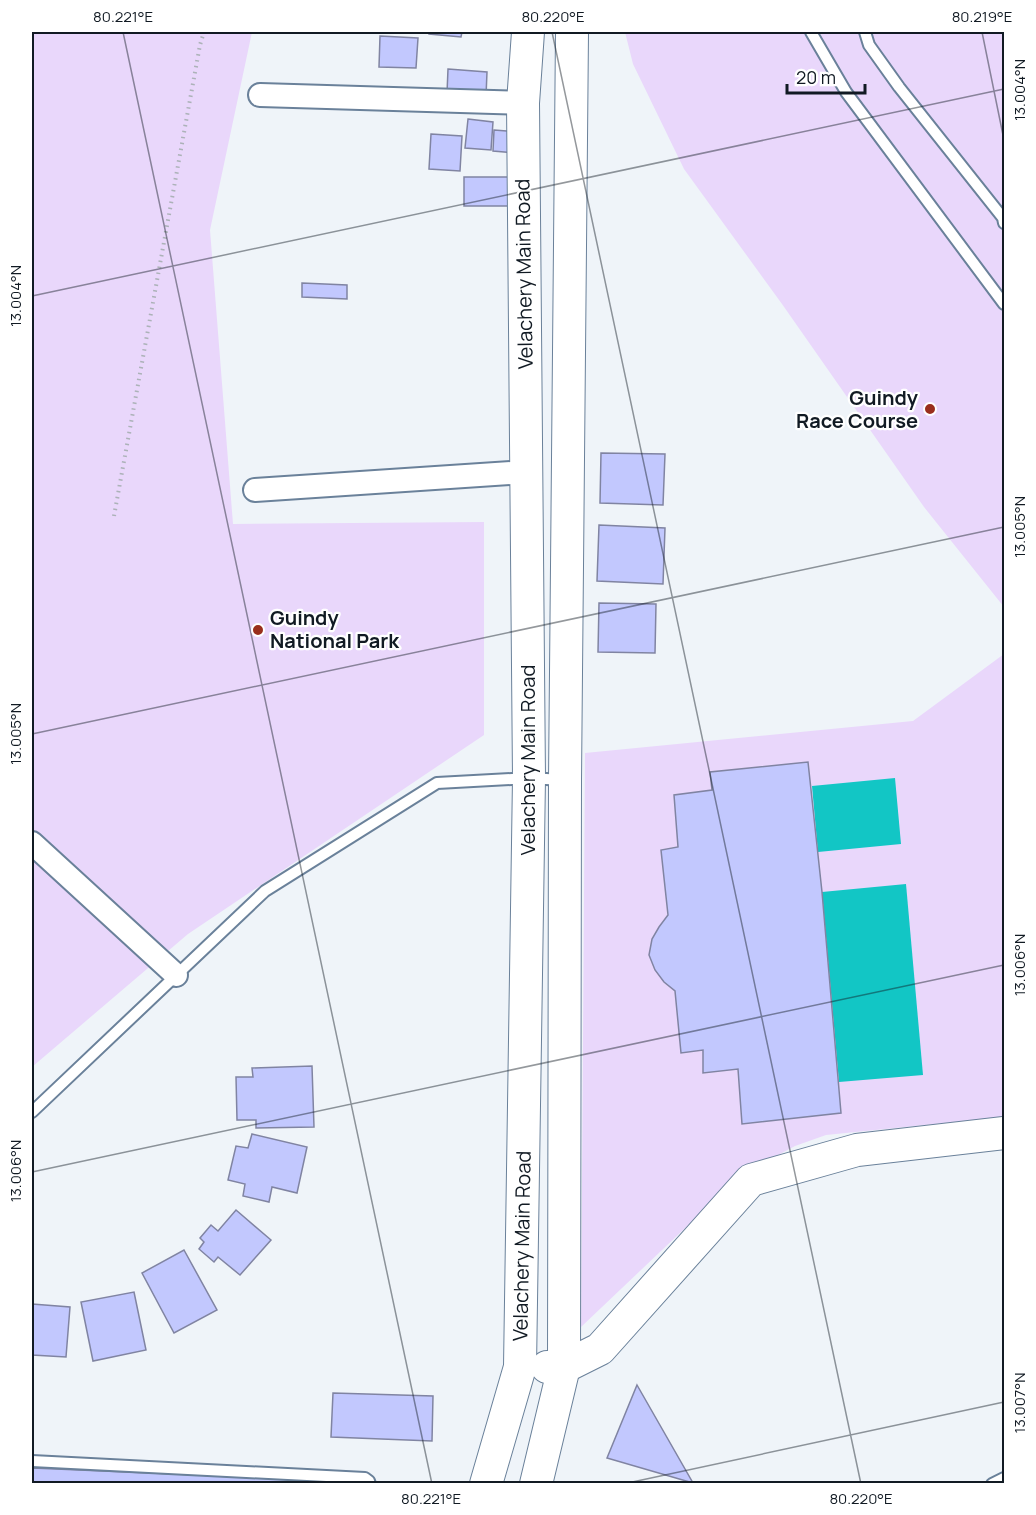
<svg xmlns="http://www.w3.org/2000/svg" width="1036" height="1515" font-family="Manrope,sans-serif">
<rect width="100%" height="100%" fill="#eff4f9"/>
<g fill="#e9d7fb">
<path d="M32,32H252L210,230L233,524L484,522V735L188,934L32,1067Z"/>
<path d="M625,32H1004V607L924,507L782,304L684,169L633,64Z"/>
<path d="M1004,654V1117L826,1135L795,1146L742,1174L581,1327L585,753L913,721Z"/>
</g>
<g fill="#12c6c5">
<path d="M895,778L901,844L818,852L812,786Z"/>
<path d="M906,884L923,1075L839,1082L822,892Z"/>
</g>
<g fill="#c2c8fe" stroke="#8084a2" stroke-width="1.5">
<path d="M429,32H462L461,37L429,34Z"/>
<path d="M380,36L418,38L416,68L379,67Z"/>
<path d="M448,69L487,72L486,96L447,93Z"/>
<path d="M468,119L493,122L491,150L465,148Z"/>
<path d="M494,130L518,132L517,153L493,151Z"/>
<path d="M431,134L462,136L460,171L429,169Z"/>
<path d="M464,177H515L516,206H464Z"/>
<path d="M302,283L347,285V299L302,297Z"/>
<path d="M601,453L665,454L663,505L600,503Z"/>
<path d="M599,525L665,528L663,584L597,581Z"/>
<path d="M599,603L656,604L655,653L598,652Z"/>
<path d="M808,762L822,892L841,1113L742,1124L738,1069L703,1073V1050L681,1053L675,991L664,982L655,970L649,955L652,939L659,927L668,915L661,850L678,847L674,795L712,790L710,772Z"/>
<path d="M312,1066L314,1127L256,1128V1120H237L236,1077H253L252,1068Z"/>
<path d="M252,1134L307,1147L297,1193L272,1187L269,1202L243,1196L245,1184L228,1180L236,1146L248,1148Z"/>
<path d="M236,1210L271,1240L240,1275L218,1257L214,1262L199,1249L204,1242L200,1238L211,1225L218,1231Z"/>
<path d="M184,1250L217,1310L174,1333L142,1273Z"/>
<path d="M134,1292L146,1350L93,1361L81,1302Z"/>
<path d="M32,1304L70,1307L66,1357L32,1355Z"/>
<path d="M637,1385L693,1483L607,1458Z"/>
<path d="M333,1393L433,1396L432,1441L331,1437Z"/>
<path d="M32,1468L342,1481V1484H32Z"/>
</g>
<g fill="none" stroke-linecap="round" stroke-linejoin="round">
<defs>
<g id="lane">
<path d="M811,32L846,92L1004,304"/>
<path d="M865,32L869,45L899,87L1003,218L1004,223"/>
<path d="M32,1112L265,891L437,783L529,778L563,780"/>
<path d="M32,1461L365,1478L369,1481L370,1484"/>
<path d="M992,1484L1004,1478"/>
</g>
<g id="street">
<path d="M260,95L523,103"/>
<path d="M255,490L526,472"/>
<path d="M32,843L176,975"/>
</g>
<g id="secondary">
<path d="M547,1367H564L600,1349L751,1180L857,1150L1004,1133"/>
<path d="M486,1484L520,1367L529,778L523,103L528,32"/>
<path d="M536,1484L564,1367L565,780L572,32"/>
</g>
</defs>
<use href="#lane" stroke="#6a819a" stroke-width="14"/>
<use href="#street" stroke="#6a819a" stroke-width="26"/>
<use href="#secondary" stroke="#6a819a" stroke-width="34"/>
<path stroke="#acb2b8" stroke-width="4" stroke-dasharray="1.5 4.5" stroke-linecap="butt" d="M114,516L200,45L204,32"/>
<use href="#lane" stroke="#fff" stroke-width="10"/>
<use href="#street" stroke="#fff" stroke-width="22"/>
<use href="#secondary" stroke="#fff" stroke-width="32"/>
</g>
<path fill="none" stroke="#111a23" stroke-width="1.5" stroke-opacity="0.45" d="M123,32L432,1484M552,32L861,1484M982,32L1004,140M32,296L1004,89M32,734L1004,527M32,1172L1004,965M623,1484L1004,1402"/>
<g fill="#992f1c" stroke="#fff" stroke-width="2">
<circle cx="930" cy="409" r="6"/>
<circle cx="258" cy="630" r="6"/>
</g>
<g text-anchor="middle" stroke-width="4.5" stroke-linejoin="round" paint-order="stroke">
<g font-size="20" fill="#111a23" stroke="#fff">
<text transform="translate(524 274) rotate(-91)" y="7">Velachery Main Road</text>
<text transform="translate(528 760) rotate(-90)" y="7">Velachery Main Road</text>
<text transform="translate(522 1246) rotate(-89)" y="7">Velachery Main Road</text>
</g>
<g font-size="20" font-weight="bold" fill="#111a23" stroke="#fff" text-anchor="end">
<text x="918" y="405">Guindy<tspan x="918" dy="23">Race Course</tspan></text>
<text x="270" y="625" text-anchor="start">Guindy<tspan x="270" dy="23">National Park</tspan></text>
</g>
</g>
<rect width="1036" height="1515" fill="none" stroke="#ffffff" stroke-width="66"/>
<path d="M787 84v9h78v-9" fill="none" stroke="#111a23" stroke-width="3"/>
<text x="796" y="84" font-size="18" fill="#111a23" stroke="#ffffff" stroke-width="4.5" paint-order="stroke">20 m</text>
<rect x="33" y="33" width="970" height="1449" fill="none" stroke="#111a23" stroke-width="2"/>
<g font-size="15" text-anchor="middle" fill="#111a23">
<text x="123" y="22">80.221°E</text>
<text x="553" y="22">80.220°E</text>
<text x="982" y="22">80.219°E</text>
<text transform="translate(1020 90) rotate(-90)" y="5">13.004°N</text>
<text transform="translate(16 296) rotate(-90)" y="5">13.004°N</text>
<text transform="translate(1020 527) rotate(-90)" y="5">13.005°N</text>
<text transform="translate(16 734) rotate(-90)" y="5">13.005°N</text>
<text transform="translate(1020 965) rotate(-90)" y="5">13.006°N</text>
<text transform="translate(16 1171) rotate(-90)" y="5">13.006°N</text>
<text transform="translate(1020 1403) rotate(-90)" y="5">13.007°N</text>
<text x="431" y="1504">80.221°E</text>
<text x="861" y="1504">80.220°E</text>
</g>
</svg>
